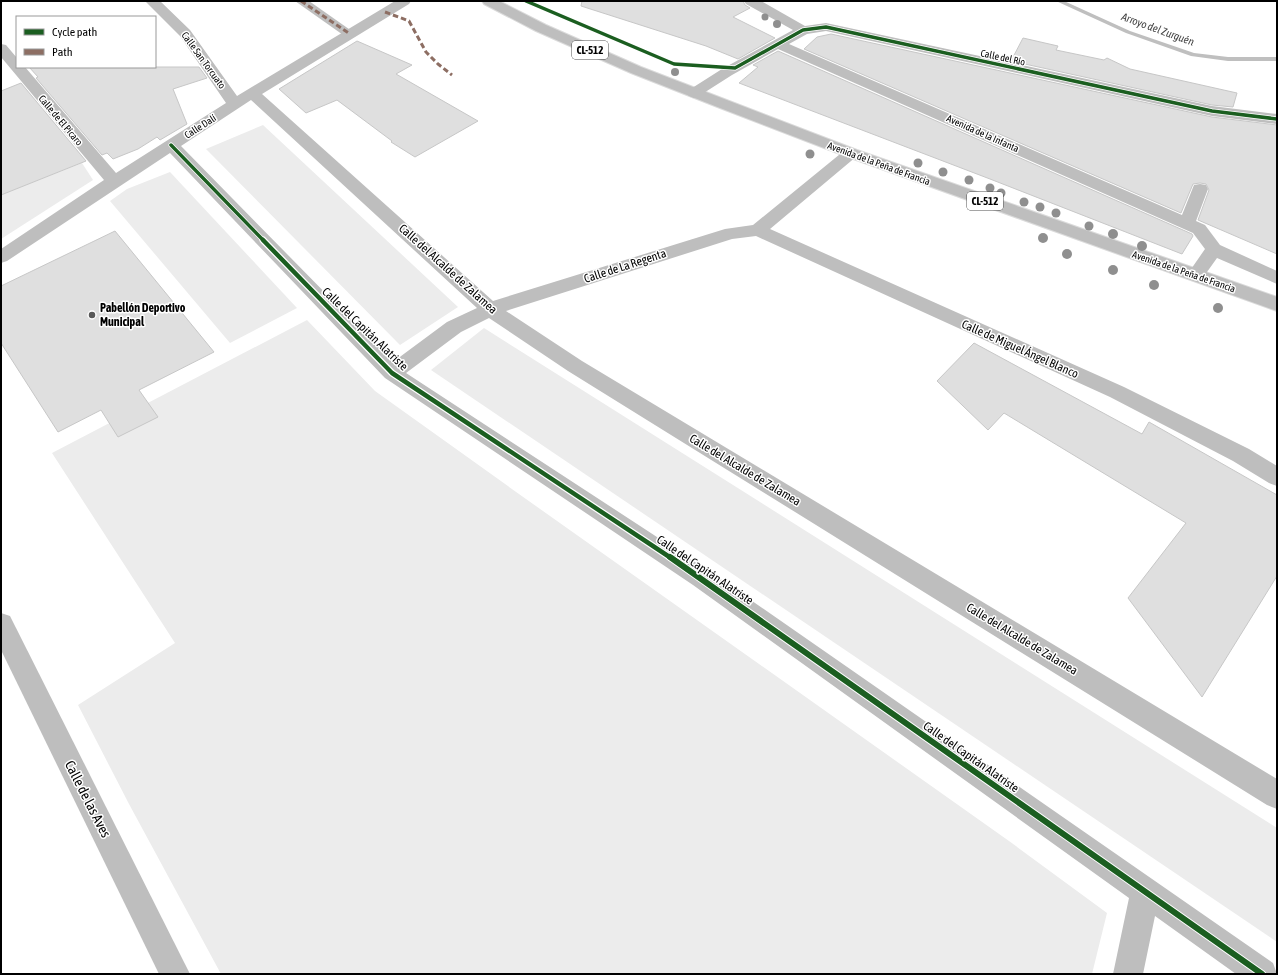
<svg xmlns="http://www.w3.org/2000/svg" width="1278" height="975" font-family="'Asap Condensed',sans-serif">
<rect width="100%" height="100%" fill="#fff"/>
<g fill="#ececec">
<path d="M263,125L458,307L400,345L206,149Z"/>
<path d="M82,163L93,180L1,239V195Z"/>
<path d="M170,172L297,308L230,343L110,201L127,189Z"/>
<path d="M307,320L375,391L526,499L1009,841L1107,913L1092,974H221L129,804L78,705L175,643L52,453Z"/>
<path d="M484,328L1277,828V942L431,370Z"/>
</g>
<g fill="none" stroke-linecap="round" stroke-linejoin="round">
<path fill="#bfbfbf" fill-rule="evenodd" d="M1056,1H1064L1130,31L1194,53L1228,57H1277V61H1228L1191,56L1126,33Z"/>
</g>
<g fill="#dfdfdf" stroke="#c7c7c7">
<path d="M582,1H743L745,5L750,8L733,17L775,38L738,59L706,46L581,6Z"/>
<path d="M831,34L1212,117L1277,125V254L1198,220L1209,190L1206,184L1200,183L1193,184L1181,213L804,49L817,37Z"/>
<path d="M1023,38L1058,46L1056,50L1104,60L1107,58L1130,69L1237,93L1233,107L1212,105L1011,61Z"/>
<path d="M357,41L412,65L396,74L478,121L415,157L391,142L392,141L337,100L306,113L279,89Z"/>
<path d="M778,51L1192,234L1193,236L1182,254L990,179L739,83L758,67L753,65Z"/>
<path d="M29,67H199L207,78L173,89L187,124L160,140L157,137L138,149L113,159L107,153L102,155L36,78L38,77Z"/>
<path d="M21,83L86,161L1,195V91Z"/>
<path d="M115,231L214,352L139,390L158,417L118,437L101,410L58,432L1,343V286Z"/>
<path d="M974,343L1142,434L1149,422L1277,495V576L1202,697L1128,598L1186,523L1004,413L988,430L937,381Z"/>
</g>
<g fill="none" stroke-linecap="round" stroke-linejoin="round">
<defs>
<path id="primary" d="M482,1H499L546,25L641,67L857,150L1277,297V311L845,156L720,108L631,73L536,31L484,4Z"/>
</defs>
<use href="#primary" stroke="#dbdbdb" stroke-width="2"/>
<path fill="#bebebe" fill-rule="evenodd" d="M295,1H309L356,34L354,37H346Z"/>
<g fill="#bebebe" fill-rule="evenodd">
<path d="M145,1H160L190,30L237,96L395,1H411L409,4L262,94L493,301L725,229L753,225L845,150L851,148L857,150L859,153L857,156L770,229L1124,387L1249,449L1277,466V486L1269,483L1233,461L1110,397L756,236L732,239L506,311L582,361L1277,779V809L1267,805L568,371L489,318L461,332L406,373L709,571L1273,963L1277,974H1236L1155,916L1143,974H1113L1129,898L693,585L385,378L170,153L7,261L1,263V249L104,180L1,57V44L6,45L17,58V67H25L116,173L226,103L180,36ZM251,100L477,308L447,322L393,362L181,146Z"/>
<path d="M744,1H761L805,26L826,23L1212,106L1277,114V124L1212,116L826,31L807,34L789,44L1182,215L1194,185L1200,184L1206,185L1208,189L1196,221L1205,225L1220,245L1277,271V284L1217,258L1202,279L1196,281L1190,279L1187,275L1205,249L1193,233L778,49L732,75L699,96L694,98L689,96L686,93L689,90L722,69L793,30L746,4Z"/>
<path d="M1,613L10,616L190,974H159L1,650Z"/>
</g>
<use href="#primary" fill="#bebebe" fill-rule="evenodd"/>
<g stroke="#8d6e63" stroke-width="3" stroke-dasharray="5.5 3" stroke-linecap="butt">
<path d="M301,1L350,34"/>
<path d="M385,12L409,21L426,52L438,64L452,75"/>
</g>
<defs>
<g id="cycleway-far2">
<path d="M526,1L674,64L735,68L803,30L826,27L1212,111L1277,119"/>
<path d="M171,145L264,241"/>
</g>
<path id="cycleway-far1" d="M263,240L392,373L671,558"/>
<path id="cycleway" d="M670,557L1262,974"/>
</defs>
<use href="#cycleway-far2" stroke="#fff" stroke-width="5"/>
<use href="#cycleway-far1" stroke="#fff" stroke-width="7"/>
<use href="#cycleway" stroke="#fff" stroke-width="8"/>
<use href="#cycleway-far2" stroke="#1b5e20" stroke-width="3.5"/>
<use href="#cycleway-far1" stroke="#1b5e20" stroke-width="4.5"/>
<use href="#cycleway" stroke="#1b5e20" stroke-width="6"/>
</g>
<g fill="#8f8f8f">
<circle cx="765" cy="17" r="3.5"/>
<circle cx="777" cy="24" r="4"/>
<circle cx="675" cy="72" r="4"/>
<circle cx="810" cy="154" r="4.5"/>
<circle cx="918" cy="163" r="4.5"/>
<circle cx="943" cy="172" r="4.5"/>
<circle cx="969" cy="180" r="4.5"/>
<circle cx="990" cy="188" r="4.5"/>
<circle cx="1001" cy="193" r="4.5"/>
<circle cx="1024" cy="202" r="4.5"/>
<circle cx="1040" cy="207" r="4.5"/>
<circle cx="1056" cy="213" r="4.5"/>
<circle cx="1089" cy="226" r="4.5"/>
<circle cx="1113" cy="234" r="5"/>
<circle cx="1043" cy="238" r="5"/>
<circle cx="1142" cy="246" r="5"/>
<circle cx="1067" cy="254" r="5"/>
<circle cx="1113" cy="270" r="5"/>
<circle cx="1154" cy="285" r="5"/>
<circle cx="1218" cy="308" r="5"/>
</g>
<circle fill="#595959" stroke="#fff" stroke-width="1.5" cx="92" cy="315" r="4"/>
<g text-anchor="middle" stroke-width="3" stroke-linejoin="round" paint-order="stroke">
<g font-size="10" fill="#000" stroke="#fff">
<text transform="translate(1003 57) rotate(12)" y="4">Calle del Río</text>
<text transform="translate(204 60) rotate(54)" y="4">Calle San Torcuato</text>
<text transform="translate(61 120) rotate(50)" y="4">Calle de El Pícaro</text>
<text transform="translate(200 126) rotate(-33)" y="4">Calle Dalí</text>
<text transform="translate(983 133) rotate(24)" y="4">Avenida de la Infanta</text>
<text transform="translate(879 163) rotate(20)" y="4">Avenida de la Peña de Francia</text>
<text transform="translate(1184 271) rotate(19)" y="4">Avenida de la Peña de Francia</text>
</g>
<g font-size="11" font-style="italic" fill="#444" stroke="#fff">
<text transform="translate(1158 29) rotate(20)" y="4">Arroyo del Zurguén</text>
</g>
<g fill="#fff" stroke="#4c4c4c" stroke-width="1">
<rect x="572" y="41" width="36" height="18" rx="3"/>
<rect x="967" y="192" width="36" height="18" rx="3"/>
</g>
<g font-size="11" font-weight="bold" fill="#000">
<text x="590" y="54">CL-512</text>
<text x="985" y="205">CL-512</text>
</g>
<g font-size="12" fill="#000" stroke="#fff">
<text transform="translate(625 266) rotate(-18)" y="4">Calle de La Regenta</text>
<text transform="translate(448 269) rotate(42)" y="4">Calle del Alcalde de Zalamea</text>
<text transform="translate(365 329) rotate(44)" y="4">Calle del Capitán Alatriste</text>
<text transform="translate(1020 349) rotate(24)" y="4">Calle de Miguel Ángel Blanco</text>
<text transform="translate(745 470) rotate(31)" y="4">Calle del Alcalde de Zalamea</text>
<text transform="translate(705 570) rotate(34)" y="4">Calle del Capitán Alatriste</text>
<text transform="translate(1022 639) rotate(31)" y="4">Calle del Alcalde de Zalamea</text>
<text transform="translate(971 757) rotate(35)" y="4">Calle del Capitán Alatriste</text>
</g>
<g font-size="12" font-weight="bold" fill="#000" stroke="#fff" text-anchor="start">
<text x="100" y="312">Pabellón Deportivo<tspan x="100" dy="14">Municipal</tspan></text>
</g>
<g font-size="14" fill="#000" stroke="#fff">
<text transform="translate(88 799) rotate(63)" y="5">Calle de las Aves</text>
</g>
</g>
<rect width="1278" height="975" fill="none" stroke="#000000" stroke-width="4"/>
<rect x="16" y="16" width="140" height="52" fill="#ffffff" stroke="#999999"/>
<rect x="24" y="29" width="20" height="6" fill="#1b5e20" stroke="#999999"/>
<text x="52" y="36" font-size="12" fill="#000000">Cycle path</text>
<rect x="24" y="49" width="20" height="6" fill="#8d6e63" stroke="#999999"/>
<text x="52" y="56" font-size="12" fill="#000000">Path</text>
</svg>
